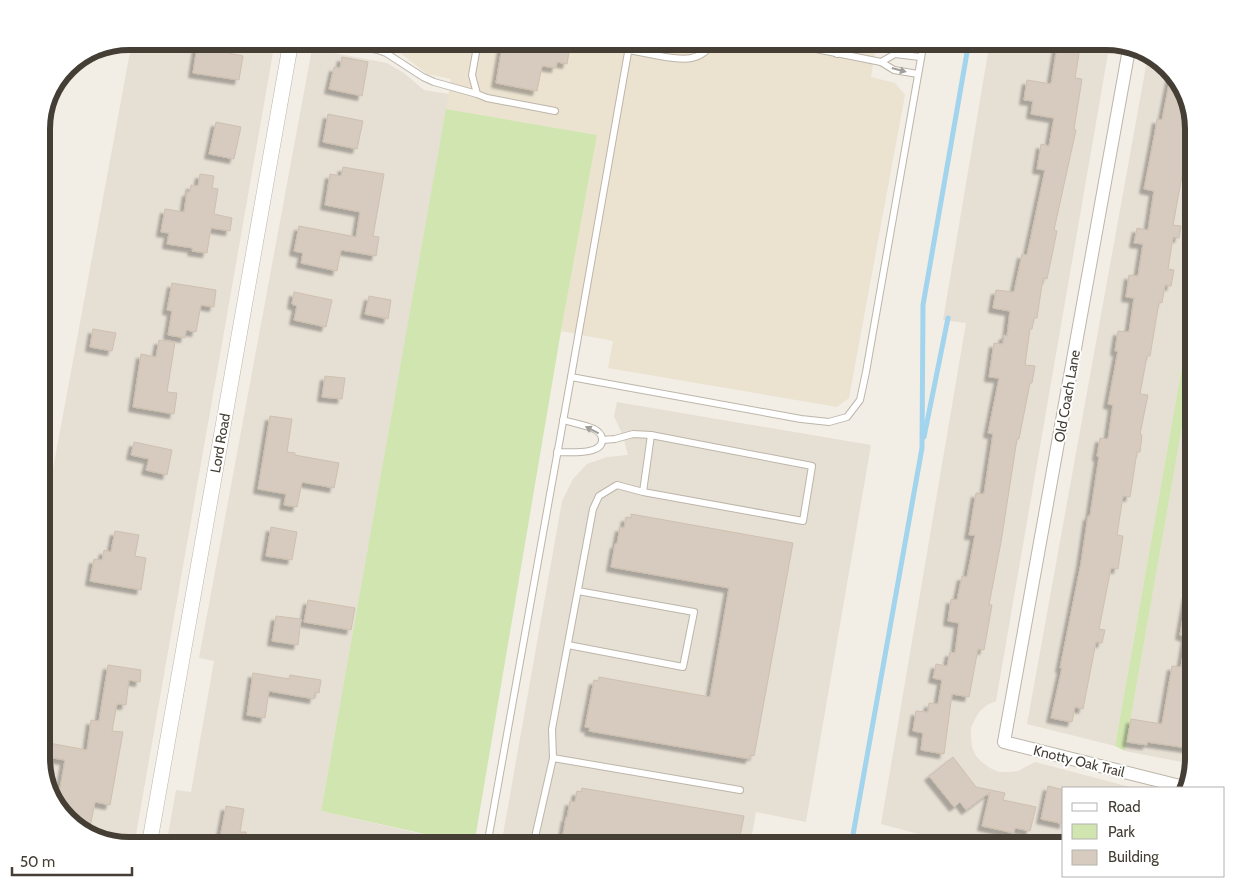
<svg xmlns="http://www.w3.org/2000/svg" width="1235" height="887" font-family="Cabin,sans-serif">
<defs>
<filter id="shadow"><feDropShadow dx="-4.5" dy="4.5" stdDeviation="1" flood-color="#0004"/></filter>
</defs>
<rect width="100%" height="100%" fill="#f2eee6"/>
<g fill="#e6dfd4">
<path d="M132,41H275L134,846H128L76,828L50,797L41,764V534Z"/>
<path d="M990,41H1107L1110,42L996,701L987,705L980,711L975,719L971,728V737L972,747L976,756L983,763L990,768L999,772H1009L1018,771L1035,762L1134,788H1064V846H964L881,824L966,323L943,320Z"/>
<path d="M312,49L387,63L404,73L424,90L449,94L321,811L474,846H166L176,790L191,792L214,661L199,658Z"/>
<path d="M1148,55L1159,59L1185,90L1194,128V298L1115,746L1027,724Z"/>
<path d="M1194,359V759L1192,764L1125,751Z"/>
<path d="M617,402L871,445L806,822L756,812L750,846H501L562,501L573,479L587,464L607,457L628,455L623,436L614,416Z"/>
</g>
<path fill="#ebe2d0" d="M370,41H877L871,77L895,83L905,95L849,398L837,407L608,368L613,341L561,331L597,135L446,109L451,79L427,74L390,45Z"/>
<g fill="#d0e5af">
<path d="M446,109L597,135L561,331L474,845L321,811Z"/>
<path d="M1194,298V359L1125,751L1115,746Z"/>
</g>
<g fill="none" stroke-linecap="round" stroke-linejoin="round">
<g stroke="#a3d4ed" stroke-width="5">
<path d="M924,437L948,318"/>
<path d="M851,846L922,448L923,305L969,41"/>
</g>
</g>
<g fill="#d6cbbe" stroke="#cec0af" filter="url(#shadow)">
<path d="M198,41H231L229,53L243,56L239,80L193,73Z"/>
<path d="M503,41H571L567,64L557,62L556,68L542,66L537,91L496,83Z"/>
<path d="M1058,41H1081L1075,78L1082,79L1074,129L1076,130L1054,230L1057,231L1047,279L1043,278L1037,318H1034L1032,329H1030L1025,365L1035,366L1032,383H1030L1019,439H1017L1001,542L989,605H992L984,650L978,649L969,697L952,694L944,754L921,750L923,733L913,731L916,711L928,712L929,703L938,704L942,680L933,678L936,664L947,666L950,652L955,653L959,623L948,621L951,599L957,600L962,576L967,577L975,535H969L976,493L984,494L993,434L988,433L999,378L989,377L994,343L1003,344L1004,335L1007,336L1010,311L993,308L996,290L1014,292L1022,254L1027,255L1045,170L1037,169L1041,144L1049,146L1054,118L1031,114L1033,101L1024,100L1027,80L1051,84Z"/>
<path d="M342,57L368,62L362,96L329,89L334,67L340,68Z"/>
<path d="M1171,74L1185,90L1194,128L1192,144L1188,143L1173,225L1181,226L1179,238L1173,237L1168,269L1174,270L1171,286L1165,285L1162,303L1159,302L1150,356H1147L1140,394L1148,395L1140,434L1142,435L1140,452H1137L1130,497L1123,496L1117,535L1123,536L1118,569L1111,568L1099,629L1105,630L1102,643L1096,642L1083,709L1075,707L1072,722L1051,718L1062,668H1060L1081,563L1088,516H1090L1099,457L1097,456L1100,438L1108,439L1113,405L1108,404L1118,351H1115L1118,331L1129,332L1134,298L1126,297L1129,275L1138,276L1143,244L1134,243L1137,228L1148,230L1154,191L1144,189L1155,132L1157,119L1162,120Z"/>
<path d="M328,114L363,121L357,149L323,142Z"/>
<path d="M216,122L241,127L234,159L209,154Z"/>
<path d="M343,167L384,174L373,236L379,237L376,256L341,250L337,271L301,263L303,253L294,251L299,226L356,237L360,212L325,205L330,174L341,176Z"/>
<path d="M200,174L214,176L212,188L218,189L214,214L232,218L230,231L211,228L207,253L192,251L193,248L167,244L169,233L161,232L165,209L184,212L187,192H190L191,185L198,186Z"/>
<path d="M172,283L216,290L214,307L201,305L196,332L186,330L185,338L168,335L172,311L167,310Z"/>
<path d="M294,292L332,300L326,327L294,320L297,306L292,304Z"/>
<path d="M369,296L391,300L388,319L365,314Z"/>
<path d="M93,329L116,333L112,351L90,347Z"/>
<path d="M159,340L175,342L167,392L177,393L174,414L133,407L141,354L156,357Z"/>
<path d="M325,376L345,378L342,399L322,397Z"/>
<path d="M270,416L292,419L287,452L295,453V455L339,463L334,488L302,482L297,507L284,505L286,494L258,489Z"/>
<path d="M134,442L172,450L167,475L146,470L149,459L131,455Z"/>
<path d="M631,514L793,543L754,756L750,755V759L589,731L590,728L585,727L594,680L598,681L599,677L710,697L729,588L611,567L615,544H617L620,527L624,528L626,517L631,518Z"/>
<path d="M271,527L297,532L292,560L266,556Z"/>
<path d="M115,531L139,535L135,556L146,558L141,590L90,581L94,559L102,560L104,550L111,552Z"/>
<path d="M1187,595L1194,596V749L1147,742V745L1127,742L1131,719L1162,724L1172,666L1181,667L1186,637L1180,635Z"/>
<path d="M308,600L355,608L351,630L304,622Z"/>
<path d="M276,616L301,619L298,645L272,641Z"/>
<path d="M108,665L141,670L140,682L129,680L126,705L117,704L112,731L123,732L110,805L95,802L89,832L76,828L57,805L65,760L47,757L49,743L87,750L91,720L99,721Z"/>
<path d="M253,673L289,679L290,675L321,680L319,693L315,692L314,699L269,691L265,718L247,715Z"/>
<path d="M953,757L976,787L1005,793L1003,800L1036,807L1030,831L1015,828L1014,833L982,826L990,792L966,810L960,802L954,807L929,776Z"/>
<path d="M1048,786L1064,790V824L1041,819Z"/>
<path d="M582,788L744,816L738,846H593L562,840L566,817L567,818L570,801L575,802L577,791L581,792Z"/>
<path d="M226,806L244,809L240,832H246L244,846H235L219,843Z"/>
</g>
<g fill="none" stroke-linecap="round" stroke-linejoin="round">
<defs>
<g id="service">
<path d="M329,41L378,50L386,53L423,77L434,82L477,94"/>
<path d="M478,41L472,75L477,94L487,98L555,111"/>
<path d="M630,41L571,377L801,419L829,422L847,417L860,400L866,372L924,41"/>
<path d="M802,41L811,48L881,62L894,70L918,74"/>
<path d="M629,50C639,52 650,54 660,56C682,60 701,63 714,41"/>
<path d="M837,54L840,41"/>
<path d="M881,62L895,54L920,57"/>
<path d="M602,440L615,439L633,434L651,435"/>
<path d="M557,452C567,452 605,456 602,438C601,434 598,431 594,429C585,425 573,423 563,420"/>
<path d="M568,645L683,667L694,612L578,591"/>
<path d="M553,758L740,790"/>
<path d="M487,846L571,377"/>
<path d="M533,846L553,758L552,729L593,509L599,496L617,485L643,492L803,521L812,466L651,435L643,492"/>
</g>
<path id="minor" d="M1129,49L1004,742L1184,787"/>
<path id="tertiary" d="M149,846L291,41"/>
</defs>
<use href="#service" stroke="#bdb5a9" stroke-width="8"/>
<use href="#minor" stroke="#bdb5a9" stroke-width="14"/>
<use href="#tertiary" stroke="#bdb5a9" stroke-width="16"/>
<use href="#service" stroke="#fff" stroke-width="6"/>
<use href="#minor" stroke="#fff" stroke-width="12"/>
<use href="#tertiary" stroke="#fff" stroke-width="15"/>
</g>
<defs><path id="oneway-solid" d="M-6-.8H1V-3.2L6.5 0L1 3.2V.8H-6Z" transform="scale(1.25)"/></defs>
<g fill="#a29e9a">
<use href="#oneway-solid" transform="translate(899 70) rotate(15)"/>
<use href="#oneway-solid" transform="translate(592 430) rotate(-153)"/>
</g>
<g text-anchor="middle" stroke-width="4" stroke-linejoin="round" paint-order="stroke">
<g font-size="14" fill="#443e35" stroke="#fff">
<text transform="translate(1067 396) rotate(-80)" y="5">Old Coach Lane</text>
<text transform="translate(220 443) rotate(-80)" y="5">Lord Road</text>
<text transform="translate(1079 761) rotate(14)" y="5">Knotty Oak Trail</text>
</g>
</g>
<path d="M0 0H1235V887H0ZM129 50H1106A79 79 0 0 1 1185 129V758A79 79 0 0 1 1106 837H129A79 79 0 0 1 50 758V129A79 79 0 0 1 129 50Z" fill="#fff" fill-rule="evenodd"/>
<path fill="none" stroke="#443e35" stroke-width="6" d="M129 50H1106A79 79 0 0 1 1185 129V758A79 79 0 0 1 1106 837H129A79 79 0 0 1 50 758V129A79 79 0 0 1 129 50Z"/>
<rect x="1062" y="787" width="162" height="90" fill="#ffffff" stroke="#b4b2ae"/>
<rect x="1072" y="803" width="25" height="8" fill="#ffffff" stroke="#b4b2ae"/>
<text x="1108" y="812" font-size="15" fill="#443e35">Road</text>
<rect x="1072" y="824" width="25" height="15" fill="#d0e5af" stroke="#b4b2ae"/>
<text x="1108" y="837" font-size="15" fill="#443e35">Park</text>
<rect x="1072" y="850" width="25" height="15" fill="#d6cbbe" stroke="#b4b2ae"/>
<text x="1108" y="862" font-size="15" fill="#443e35">Building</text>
<path d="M12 867v8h120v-8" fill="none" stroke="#443e35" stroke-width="2.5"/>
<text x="20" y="867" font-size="15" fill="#443e35" stroke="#ffffff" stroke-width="4" paint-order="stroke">50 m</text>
</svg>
